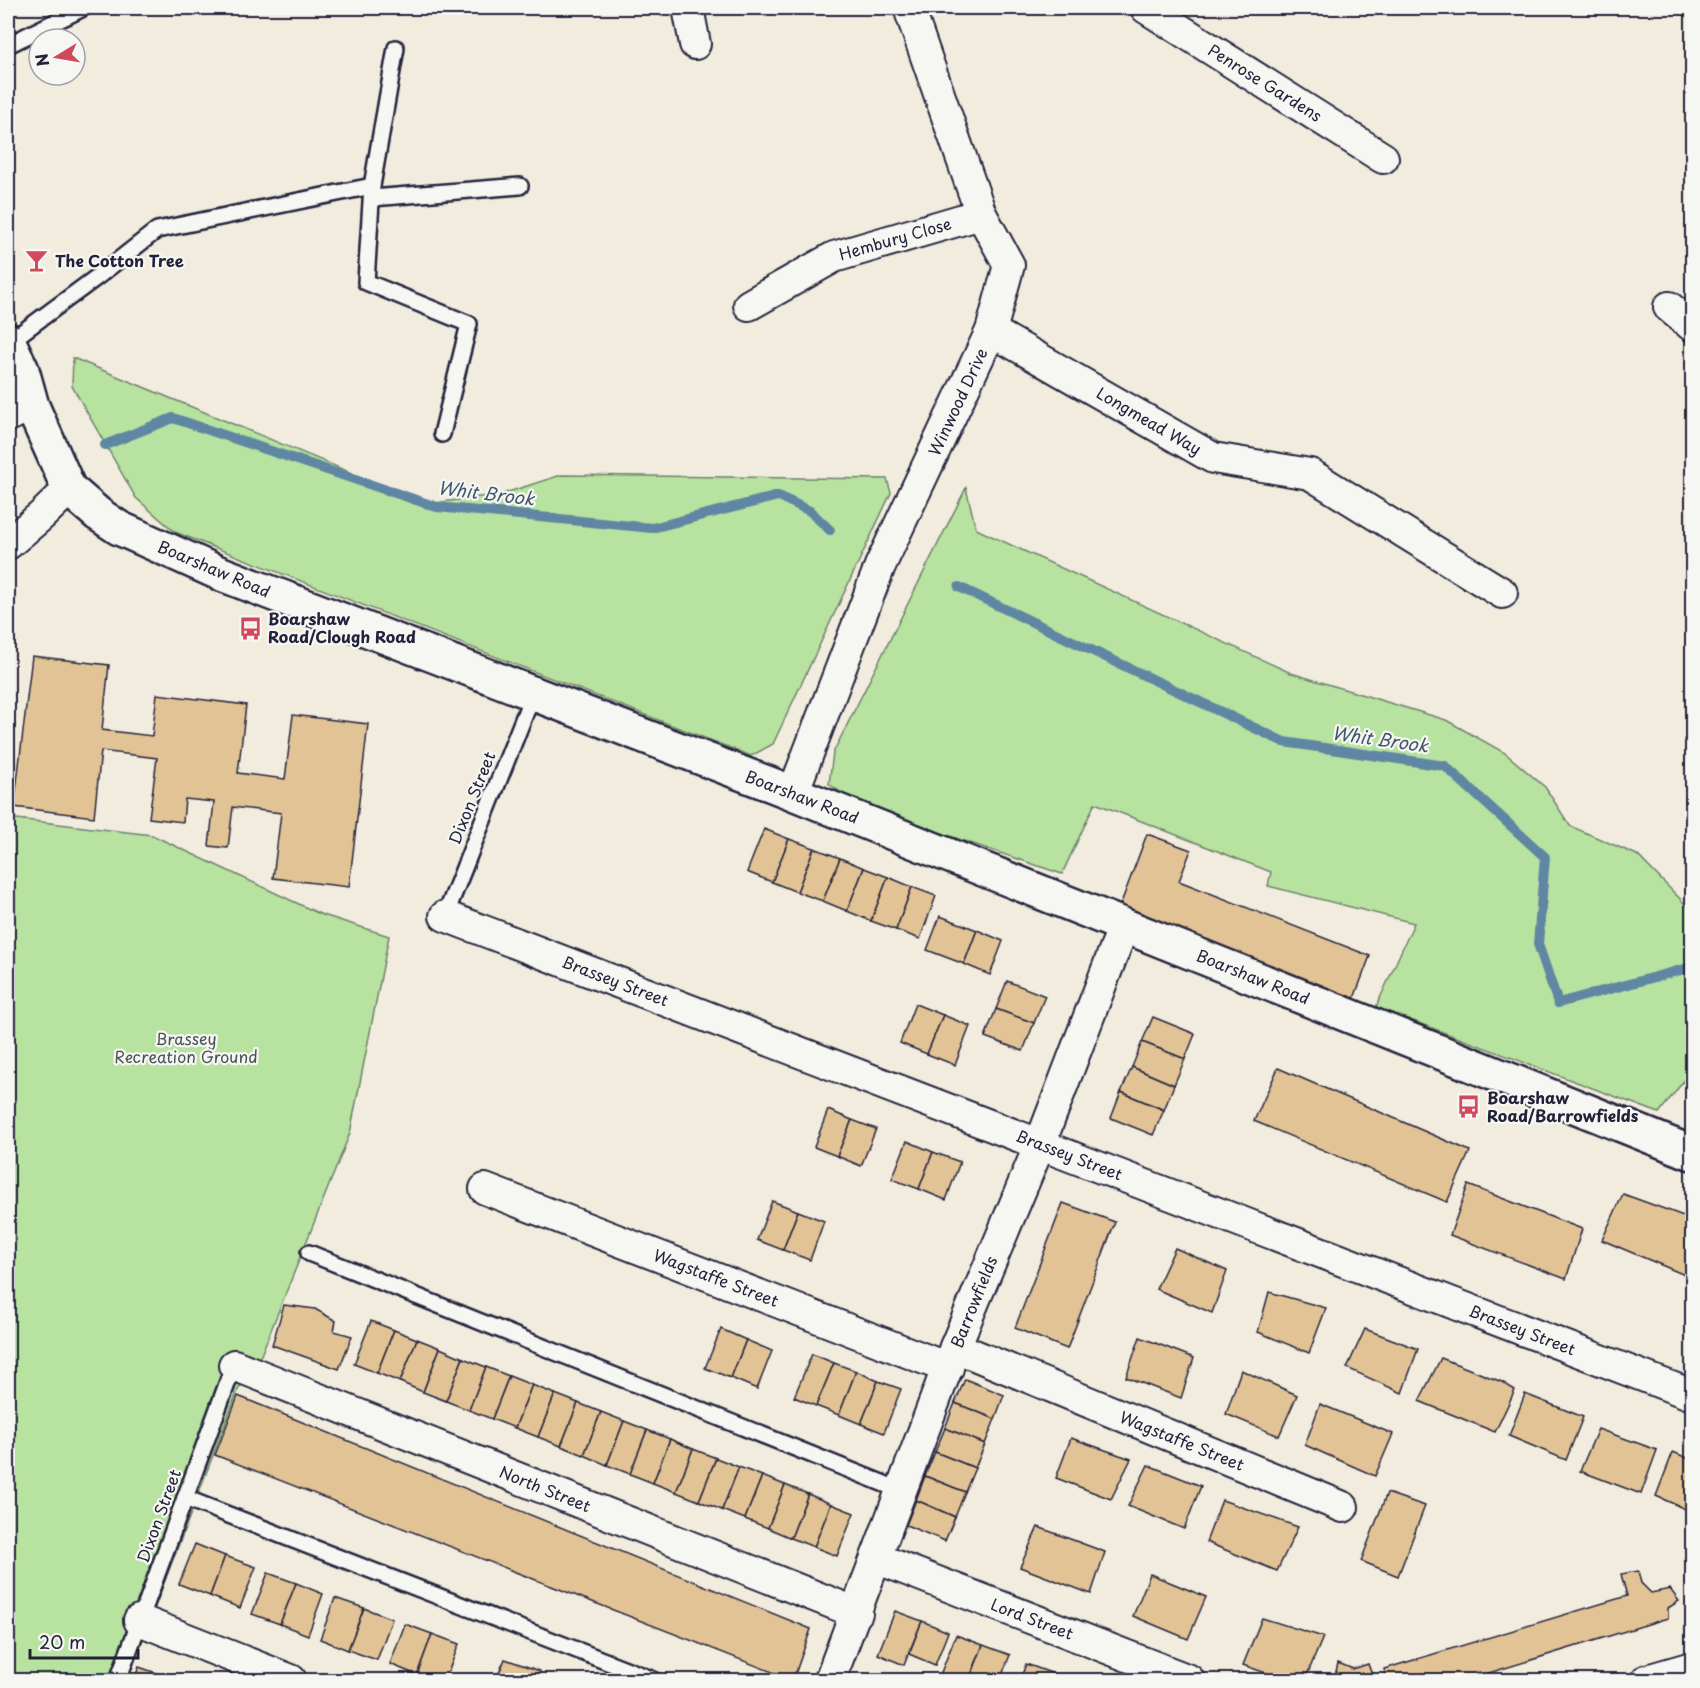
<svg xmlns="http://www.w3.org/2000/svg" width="1700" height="1688" font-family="'Playpen Sans',sans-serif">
<rect width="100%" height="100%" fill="#f2ecdf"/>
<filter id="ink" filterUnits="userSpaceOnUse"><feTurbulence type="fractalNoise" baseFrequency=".0167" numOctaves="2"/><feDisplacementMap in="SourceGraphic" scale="12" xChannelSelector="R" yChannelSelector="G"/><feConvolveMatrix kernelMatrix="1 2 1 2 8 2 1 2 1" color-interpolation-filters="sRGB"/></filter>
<g filter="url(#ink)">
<g fill="#b8e29f" stroke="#6d826d" stroke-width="1.5">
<path d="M73,358L427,504L502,494L561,475L887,479L891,493L773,744L751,756L175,532L136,498L72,386Z"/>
<path d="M966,488L976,529L1291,673L1446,720L1505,753L1545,787L1570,826L1637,855L1692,911V1070L1659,1113L1376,1007L1414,923L1268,886L1271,872L1095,803L1062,874L859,805L829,784L833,753Z"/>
<path d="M8,818L152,835L320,914L389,936L350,1133L261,1355L238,1390L127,1680H8Z"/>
</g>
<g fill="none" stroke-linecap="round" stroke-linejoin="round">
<g stroke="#5f87a3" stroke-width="10">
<path d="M105,445L173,418L437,507L652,528L778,496L810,511L830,530"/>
<path d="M959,587L1284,742L1445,766L1545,857L1538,944L1558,1003L1692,967"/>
</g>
</g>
<g fill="#e2c395" stroke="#22223b" stroke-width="1.5">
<path d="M32,656L109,665L102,730L152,736L157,694L246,705L238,773L285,779L293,715L368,724L349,887L273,878L281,813L233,807L228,848L209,846L214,802L185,799L183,822L149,818L157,758L101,751L94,817L14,807Z"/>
<path d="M764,829L789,839L772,882L747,872Z"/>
<path d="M1147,834L1191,850L1179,881L1370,956L1353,1001L1118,911Z"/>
<path d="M789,839L814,848L797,892L772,882Z"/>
<path d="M814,848L840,858L823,901L797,892Z"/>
<path d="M840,858L864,868L847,911L823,901Z"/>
<path d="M864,868L888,877L871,921L847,911Z"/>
<path d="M888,877L912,887L896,930L871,921Z"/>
<path d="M912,887L936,896L920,939L896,930Z"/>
<path d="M940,916L977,930L964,964L927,950Z"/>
<path d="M977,930L1003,941L990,975L964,964Z"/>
<path d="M1007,981L1045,996L1034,1023L996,1009Z"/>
<path d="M915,1004L943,1015L927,1054L900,1043Z"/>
<path d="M996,1009L1034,1023L1023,1051L985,1037Z"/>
<path d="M943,1015L970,1026L955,1065L927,1054Z"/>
<path d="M1153,1017L1195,1034L1185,1059L1142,1042Z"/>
<path d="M1142,1042L1185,1059L1174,1085L1132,1067Z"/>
<path d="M1132,1067L1174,1085L1164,1110L1121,1092Z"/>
<path d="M1278,1068L1470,1151L1447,1202L1254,1121Z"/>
<path d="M1121,1092L1164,1110L1153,1135L1111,1118Z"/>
<path d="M828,1110L852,1120L837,1156L814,1147Z"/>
<path d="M852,1120L876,1129L861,1166L837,1156Z"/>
<path d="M907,1141L933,1152L919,1189L892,1179Z"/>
<path d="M933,1152L960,1162L946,1200L919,1189Z"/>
<path d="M1468,1185L1582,1229L1566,1279L1450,1235Z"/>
<path d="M1623,1194L1692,1219V1278L1602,1240Z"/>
<path d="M772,1201L798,1211L783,1250L757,1240Z"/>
<path d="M1063,1203L1115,1222L1067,1349L1015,1328Z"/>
<path d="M798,1211L824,1221L810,1260L783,1250Z"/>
<path d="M1175,1248L1227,1271L1212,1313L1156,1289Z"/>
<path d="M1269,1292L1326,1308L1309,1353L1258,1332Z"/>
<path d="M284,1305L315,1309L336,1321L334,1331L352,1336L339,1369L272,1345Z"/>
<path d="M371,1321L394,1330L377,1373L354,1364Z"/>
<path d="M721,1329L746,1340L731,1378L705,1368Z"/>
<path d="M1365,1329L1418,1349L1402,1393L1347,1368Z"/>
<path d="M394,1330L417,1339L400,1382L377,1373Z"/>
<path d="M1140,1337L1194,1358L1181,1398L1126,1377Z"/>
<path d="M417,1339L440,1348L423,1392L400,1382Z"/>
<path d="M746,1340L772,1351L757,1389L731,1378Z"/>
<path d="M440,1348L463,1358L446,1401L423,1392Z"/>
<path d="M812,1354L834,1363L816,1406L794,1397Z"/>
<path d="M463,1358L486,1367L469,1410L446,1401Z"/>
<path d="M1441,1358L1502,1382L1515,1390L1495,1432L1419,1401Z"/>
<path d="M834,1363L856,1371L839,1415L816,1406Z"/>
<path d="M486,1367L509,1376L492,1419L469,1410Z"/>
<path d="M1241,1370L1297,1395L1279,1436L1226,1414Z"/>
<path d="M856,1371L878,1381L861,1424L839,1415Z"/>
<path d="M509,1376L532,1385L515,1428L492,1419Z"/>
<path d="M965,1379L1004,1395L995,1419L955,1403Z"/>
<path d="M878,1381L901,1389L884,1433L861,1424Z"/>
<path d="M532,1385L555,1394L538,1437L515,1428Z"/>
<path d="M555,1394L578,1403L561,1446L538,1437Z"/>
<path d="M1525,1394L1583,1417L1566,1460L1509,1436Z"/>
<path d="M238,1396L811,1629L793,1680L215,1455Z"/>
<path d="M578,1403L601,1412L584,1455L561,1446Z"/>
<path d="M955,1403L995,1419L985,1444L945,1428Z"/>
<path d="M1320,1404L1393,1434L1375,1476L1305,1445Z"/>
<path d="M601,1412L624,1421L607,1465L584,1455Z"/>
<path d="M624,1421L647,1430L630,1474L607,1465Z"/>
<path d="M945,1428L985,1444L975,1468L935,1452Z"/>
<path d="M1598,1429L1657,1450L1641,1494L1580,1471Z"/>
<path d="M647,1430L670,1439L653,1483L630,1474Z"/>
<path d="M1071,1438L1131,1459L1111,1499L1056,1478Z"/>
<path d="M670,1439L693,1449L676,1492L653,1483Z"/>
<path d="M693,1449L716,1458L699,1501L676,1492Z"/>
<path d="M935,1452L975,1468L965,1492L925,1476Z"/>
<path d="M1673,1452L1692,1460V1512L1656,1496Z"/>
<path d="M716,1458L739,1467L722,1510L699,1501Z"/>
<path d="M1148,1465L1201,1486L1184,1529L1128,1506Z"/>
<path d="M739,1467L762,1476L745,1519L722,1510Z"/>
<path d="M762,1476L785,1485L768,1528L745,1519Z"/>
<path d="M925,1476L965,1492L955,1517L916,1500Z"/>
<path d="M785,1485L808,1494L791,1538L768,1528Z"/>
<path d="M1387,1493L1425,1506L1398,1576L1361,1561Z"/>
<path d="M808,1494L831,1504L814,1547L791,1538Z"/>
<path d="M916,1500L955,1517L945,1541L906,1525Z"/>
<path d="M1222,1500L1298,1527L1277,1571L1206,1542Z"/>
<path d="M831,1504L854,1513L837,1556L814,1547Z"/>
<path d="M1038,1527L1105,1552L1091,1594L1020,1567Z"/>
<path d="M195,1544L225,1556L210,1596L179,1584Z"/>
<path d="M225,1556L256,1567L240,1608L210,1596Z"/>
<path d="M1638,1571L1641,1583L1651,1593L1670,1589L1679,1601L1668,1608V1618L1466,1680H1387L1384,1669L1627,1596L1621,1574Z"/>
<path d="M268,1573L296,1583L280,1624L252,1614Z"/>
<path d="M1150,1574L1206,1597L1188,1639L1133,1616Z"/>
<path d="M296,1583L323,1594L308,1635L280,1624Z"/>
<path d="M335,1598L364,1608L348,1650L320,1639Z"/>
<path d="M364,1608L392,1619L377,1660L348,1650Z"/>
<path d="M895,1611L922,1621L904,1665L878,1654Z"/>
<path d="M1262,1618L1323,1637L1305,1680H1286L1243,1665Z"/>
<path d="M922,1621L948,1632L935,1665L909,1654Z"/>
<path d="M405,1624L432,1634L417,1675L390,1664Z"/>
<path d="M432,1634L459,1644L445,1680H433L417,1675Z"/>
<path d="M956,1635L983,1645L969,1680H938Z"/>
<path d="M983,1645L1010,1655L1000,1680H975L970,1679Z"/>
<path d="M505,1659L540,1671L538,1680H496Z"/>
<path d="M1338,1663L1353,1669L1368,1664L1374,1680H1334Z"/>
<path d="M1026,1664L1071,1680H1020Z"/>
<path d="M139,1667L177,1680H134Z"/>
</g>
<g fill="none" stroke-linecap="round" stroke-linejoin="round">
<defs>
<g id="service">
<path d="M8,45L83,8"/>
<path d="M372,186L396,48"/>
<path d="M372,198L520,186"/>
<path d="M9,342L97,277L157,230L372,186L366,282L469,324L442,434"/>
<path d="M445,916L533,694"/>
<path d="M309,1253L902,1491"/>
<path d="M185,1498L654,1680"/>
<path d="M118,1680L234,1365"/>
</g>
<g id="minor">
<path d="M688,8L695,44"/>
<path d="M1146,8L1383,158"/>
<path d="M749,305L834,257L981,214"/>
<path d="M1669,307L1692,326"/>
<path d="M991,331L1213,458L1310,474L1502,593"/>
<path d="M8,416L32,406"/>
<path d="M8,544L41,516L69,489"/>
<path d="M793,793L880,566L991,331L1009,265L981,214L909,8"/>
<path d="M445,916L1692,1395"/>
<path d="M485,1189L948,1368"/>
<path d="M955,1347L1343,1507"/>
<path d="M234,1365L857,1613"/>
<path d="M876,1558L1189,1680"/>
<path d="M139,1620L291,1680"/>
<path d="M830,1680L955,1347L1040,1144L1124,925"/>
<path d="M1647,1680L1692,1667"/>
</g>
<path id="tertiary" d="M8,340L22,370L32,406L69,489L98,514L119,528L219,573L793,793L1692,1153"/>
</defs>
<use href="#service" stroke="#22223b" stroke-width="20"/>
<use href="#minor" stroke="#22223b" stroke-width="34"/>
<use href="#tertiary" stroke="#22223b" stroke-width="38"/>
<use href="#service" stroke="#f6f6f2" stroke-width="15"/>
<use href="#minor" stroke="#f6f6f2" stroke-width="30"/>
<use href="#tertiary" stroke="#f6f6f2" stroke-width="33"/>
</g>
</g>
<defs>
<symbol id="bar-bare" viewBox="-9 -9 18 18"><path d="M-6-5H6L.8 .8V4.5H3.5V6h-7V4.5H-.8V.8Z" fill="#d1495b" stroke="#f6f6f2" stroke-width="2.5" paint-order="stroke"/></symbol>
<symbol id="bus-bare" viewBox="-9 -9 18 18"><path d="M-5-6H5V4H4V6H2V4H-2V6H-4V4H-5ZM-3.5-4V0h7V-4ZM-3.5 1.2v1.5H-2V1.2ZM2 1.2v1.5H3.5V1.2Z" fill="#d1495b" stroke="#f6f6f2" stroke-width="2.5" paint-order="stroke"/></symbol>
</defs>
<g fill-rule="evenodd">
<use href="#bar-bare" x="20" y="244" width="33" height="33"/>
<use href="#bus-bare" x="234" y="612" width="33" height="33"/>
<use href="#bus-bare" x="1452" y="1090" width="33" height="33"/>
</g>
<g text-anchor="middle" stroke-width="4.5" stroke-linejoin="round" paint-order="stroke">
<g font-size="16" fill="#22223b" stroke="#f6f6f2">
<text transform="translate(1265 83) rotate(32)" y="6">Penrose Gardens</text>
<text transform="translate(895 239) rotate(-16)" y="6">Hembury Close</text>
<text transform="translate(958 402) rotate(-65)" y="6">Winwood Drive</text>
<text transform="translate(1149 421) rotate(30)" y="6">Longmead Way</text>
<text transform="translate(214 569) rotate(23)" y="6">Boarshaw Road</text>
<text transform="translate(802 797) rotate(21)" y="6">Boarshaw Road</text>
<text transform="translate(472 798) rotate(-68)" y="6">Dixon Street</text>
<text transform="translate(1253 977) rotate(22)" y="6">Boarshaw Road</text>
<text transform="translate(615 981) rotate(21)" y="6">Brassey Street</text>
<text transform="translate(1069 1155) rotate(21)" y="6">Brassey Street</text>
<text transform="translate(716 1278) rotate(21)" y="6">Wagstaffe Street</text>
<text transform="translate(974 1302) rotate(-68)" y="6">Barrowfields</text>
<text transform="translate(1522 1330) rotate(21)" y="6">Brassey Street</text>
<text transform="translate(1182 1441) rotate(22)" y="6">Wagstaffe Street</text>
<text transform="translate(545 1489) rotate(22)" y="6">North Street</text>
<text transform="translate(159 1516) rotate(-70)" y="6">Dixon Street</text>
<text transform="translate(1032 1619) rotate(21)" y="6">Lord Street</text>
</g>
<g font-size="16" font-weight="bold" fill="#22223b" stroke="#f6f6f2" text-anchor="start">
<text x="55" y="267">The Cotton Tree</text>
<text x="268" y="625">Boarshaw<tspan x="268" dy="18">Road/Clough Road</tspan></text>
<text x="1487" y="1104">Boarshaw<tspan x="1487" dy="18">Road/Barrowfields</tspan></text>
</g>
<g font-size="16" fill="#485254" stroke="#f6f6f2">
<text x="186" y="1045">Brassey<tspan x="186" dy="18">Recreation Ground</tspan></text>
</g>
<g font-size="18" font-style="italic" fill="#41556f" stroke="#f6f6f2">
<text transform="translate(486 494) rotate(7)" y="6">Whit Brook</text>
<text transform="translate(1380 740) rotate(8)" y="6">Whit Brook</text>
</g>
</g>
<rect width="1700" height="1688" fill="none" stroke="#f6f6f2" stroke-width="30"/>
<rect x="15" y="15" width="1670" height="1658" fill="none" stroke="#22223b" stroke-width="2" filter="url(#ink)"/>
<g transform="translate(57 57) rotate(259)"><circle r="28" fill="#f6f6f2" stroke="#a1a1a9" stroke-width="1.5"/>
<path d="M0-4.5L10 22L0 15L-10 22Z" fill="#d1495b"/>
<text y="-9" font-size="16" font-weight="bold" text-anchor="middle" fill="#22223b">N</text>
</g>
<path d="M30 1649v9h108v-9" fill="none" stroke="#22223b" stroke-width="3"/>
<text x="39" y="1649" font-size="18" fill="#22223b" stroke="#f6f6f2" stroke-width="4.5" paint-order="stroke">20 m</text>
</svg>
